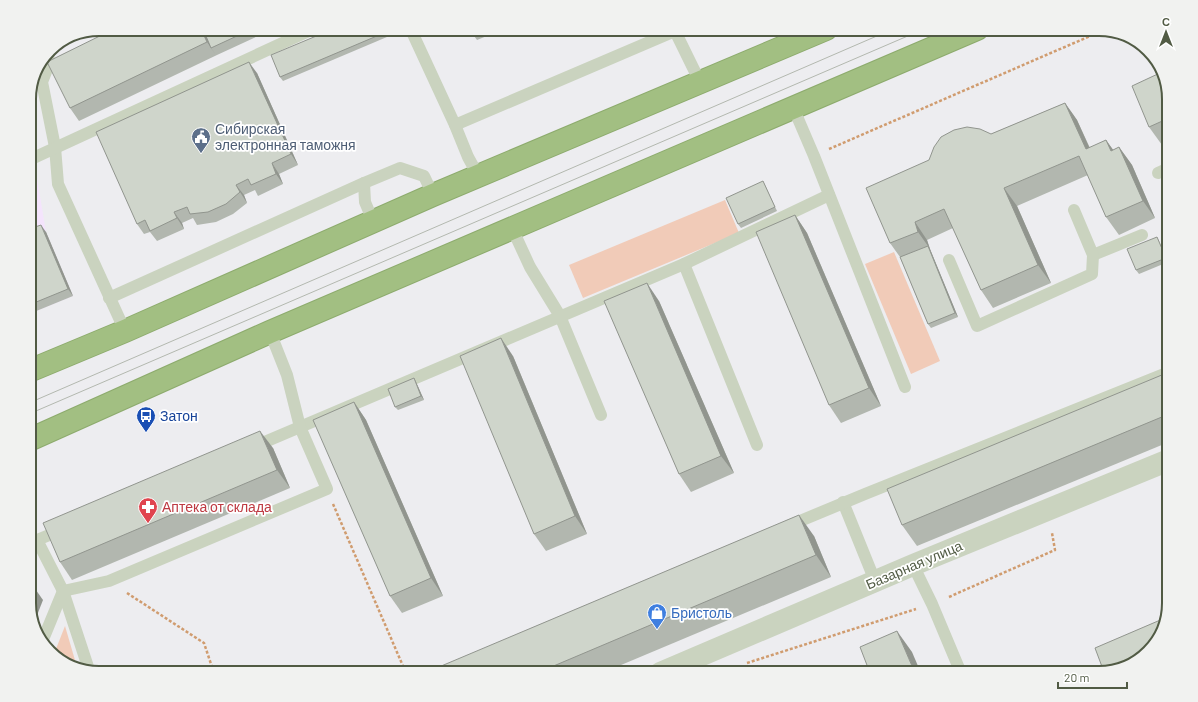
<svg xmlns="http://www.w3.org/2000/svg" width="1198" height="702" font-family="Barlow,sans-serif">
<rect width="100%" height="100%" fill="#ededf0"/>
<path fill="#f4e4fc" d="M29,141L32,148L46,232L73,296L29,314Z"/>
<g fill="#f1cbb8">
<path d="M725,200L739,233L583,298L569,265Z"/>
<path d="M894,252L940,361L911,374L865,264Z"/>
<path d="M65,626L77,667L64,664L54,654Z"/>
</g>
<g fill="none" stroke-linecap="round" stroke-linejoin="round">
<defs>
<g id="highway">
<path d="M29,371L125,331L433,195L826,29"/>
<path d="M29,440L270,332L977,29"/>
</g>
</defs>
<use href="#highway" stroke="#8dab6d" stroke-width="24"/>
<g stroke="#d09c6f" stroke-width="2.5" stroke-dasharray="3 2" stroke-linecap="butt">
<path d="M829,149L1104,30"/>
<path d="M333,504L406,673"/>
<path d="M127,593L204,643L214,673"/>
<path d="M949,597L1055,550L1052,533"/>
<path d="M747,663L916,609"/>
</g>
<g stroke="#cad3bf" stroke-width="12">
<path d="M409,29L412,32L455,125L468,157L479,177"/>
<path d="M674,29L700,82"/>
<path d="M48,52L49,64L42,82L55,147L58,184L125,331"/>
<path d="M793,107L814,156L905,387"/>
<path d="M455,125L675,31"/>
<path d="M29,160L313,29"/>
<path d="M1158,173L1169,168"/>
<path d="M364,183L365,202L373,221"/>
<path d="M512,228L530,267L560,316L601,415"/>
<path d="M1093,255L1142,235"/>
<path d="M949,260L977,326L1092,274L1093,255L1074,210"/>
<path d="M684,264L757,445"/>
<path d="M109,298L364,183L400,168L424,176L433,195"/>
<path d="M253,447L684,264L829,195"/>
<path d="M843,502L875,581"/>
<path d="M788,526L865,494L1169,372"/>
<path d="M29,540H37L64,529"/>
<path d="M37,540L63,591L89,670"/>
<path d="M913,565L932,604L961,673"/>
<path d="M42,642L63,591L109,581L327,489L300,427L287,375L270,332"/>
</g>
<path stroke="#cad3bf" stroke-width="22" d="M660,673L913,565L1169,460"/>
<use href="#highway" stroke="#a2bf82" stroke-width="22"/>
<g stroke="#b3b8af" stroke-width="1">
<path d="M29,403L893,29"/>
<path d="M29,414L924,29"/>
</g>
</g>
<g fill="#b2b7af">
<path d="M114,29H273L217,55L79,121L70,108Z"/>
<path d="M333,29H392L394,34L283,81L280,77Z"/>
<path d="M471,29H504L477,40L472,33Z"/>
<path d="M257,73L298,165L279,174L283,184L258,196L255,190L244,195L247,203L233,214L216,222L197,225L193,218L182,223L184,229L157,241L150,232L144,234L137,224Z"/>
<path d="M1169,95V141L1162,145L1149,127Z"/>
<path d="M1065,103L1077,120L1090,148L1106,140L1113,150L1119,147L1132,165L1155,218L1119,235L1106,217L1088,175L1017,206L1051,283L993,308L981,290L953,228L927,240L930,249L958,317L931,328L928,324L900,257L890,243L991,134Z"/>
<path d="M29,141L32,148L29,149Z"/>
<path d="M763,181L765,185L777,211L741,228L738,224Z"/>
<path d="M795,215L807,233L881,406L841,423L829,405Z"/>
<path d="M29,229L46,232L73,296L29,314Z"/>
<path d="M1157,237L1159,241L1168,262L1139,274L1136,270Z"/>
<path d="M659,301L734,473L691,492L679,474Z"/>
<path d="M513,356L587,534L546,551L534,534Z"/>
<path d="M1169,372V442L917,546L902,525Z"/>
<path d="M414,378L416,382L424,400L398,410L395,407Z"/>
<path d="M354,402L366,420L443,596L402,613L390,596Z"/>
<path d="M273,448L290,488L72,580L60,562Z"/>
<path d="M814,536L831,577L602,673H427Z"/>
</g>
<g fill="#91958e">
<path d="M201,29H204L211,48L216,55L207,42Z"/>
<path d="M249,62L257,73L298,165L291,154Z"/>
<path d="M1065,103L1077,120L1098,167L1086,149Z"/>
<path d="M1106,140L1119,158L1111,151Z"/>
<path d="M1119,147L1132,165L1155,218L1143,201Z"/>
<path d="M272,163L279,174L283,184L276,174Z"/>
<path d="M236,185L244,195L247,203L240,192Z"/>
<path d="M1004,188L1017,206L1051,283L1038,265Z"/>
<path d="M174,212L182,223L184,229L177,218Z"/>
<path d="M795,215L807,233L881,406L869,388Z"/>
<path d="M915,222L927,240L930,249L958,317L955,313L928,246L918,232Z"/>
<path d="M41,225L46,232L73,296L68,289Z"/>
<path d="M647,283L659,301L734,473L721,456Z"/>
<path d="M501,338L513,356L587,534L575,516Z"/>
<path d="M414,378L416,382L424,400L421,396Z"/>
<path d="M354,402L366,420L443,596L431,578Z"/>
<path d="M260,431L273,448L290,488L277,470Z"/>
<path d="M799,515L814,536L831,577L816,555Z"/>
<path d="M31,583L43,600L34,623L29,607V586Z"/>
<path d="M897,631L912,652L921,673H915Z"/>
</g>
<g fill="#cfd5cb" stroke="#91958e">
<path d="M114,29H201L207,42L70,108L47,62Z"/>
<path d="M203,29H252L211,48Z"/>
<path d="M255,29H262L256,32Z"/>
<path d="M333,29H391V30L280,77L271,55Z"/>
<path d="M471,29H482L472,33Z"/>
<path d="M249,62L291,154L272,163L276,174L251,185L248,179L236,185L240,192L226,204L208,212L190,214L187,207L174,212L177,218L150,231L145,220L137,224L96,132Z"/>
<path d="M1162,72L1169,95V118L1149,127L1132,86Z"/>
<path d="M1065,103L1086,149L1106,140L1111,151L1119,147L1143,201L1106,217L1079,156L1004,188L1038,265L981,290L944,209L915,222L918,232L890,243L866,188L929,160L934,147L941,137L954,130L967,127L980,129L991,134Z"/>
<path d="M763,181L775,207L738,224L726,198Z"/>
<path d="M795,215L869,388L829,405L756,232Z"/>
<path d="M41,225L68,289L29,305V229Z"/>
<path d="M1157,237L1166,258L1136,270L1127,249Z"/>
<path d="M928,246L955,313L928,324L900,257Z"/>
<path d="M647,283L721,456L679,474L604,301Z"/>
<path d="M501,338L575,516L534,534L460,356Z"/>
<path d="M1169,372V414L902,525L887,489Z"/>
<path d="M414,378L421,396L395,407L388,389Z"/>
<path d="M354,402L431,578L390,596L313,420Z"/>
<path d="M260,431L277,470L60,562L43,523Z"/>
<path d="M799,515L816,555L537,673H427V672Z"/>
<path d="M1165,618L1160,638L1134,664L1104,672L1095,648Z"/>
<path d="M897,631L915,673H870L860,647Z"/>
</g>
<defs>
<symbol id="civic-pin" viewBox="-11 -11 22 30"><path d="M0 17L-7.5 6A9.5 9.5 0 1 1 7.5 6Z" fill="#5c6f8a" stroke="#fff"/><path d="M-.6-6.5H3V-4.5H.6V-3L4-1V1h2V6H-6V1h2V-1L-.6-3ZM-1.2 2.5V6h2.4V2.5Z" fill="#fff"/></symbol>
<symbol id="bus-pin" viewBox="-11 -11 22 30"><path d="M0 17L-7.5 6A9.5 9.5 0 1 1 7.5 6Z" fill="#1a4fb4" stroke="#fff"/><path d="M-5-6H5V4H4V6H2V4H-2V6H-4V4H-5ZM-3.5-4V0h7V-4ZM-3.5 1.2v1.5H-2V1.2ZM2 1.2v1.5H3.5V1.2Z" fill="#fff"/></symbol>
<symbol id="pharmacy-pin" viewBox="-11 -11 22 30"><path d="M0 17L-7.5 6A9.5 9.5 0 1 1 7.5 6Z" fill="#e0444e" stroke="#fff"/><path d="M-2-6h4v4h4v4h-4v4h-4v-4h-4v-4h4Z" fill="#fff"/></symbol>
<symbol id="shop-pin" viewBox="-11 -11 22 30"><path d="M0 17L-7.5 6A9.5 9.5 0 1 1 7.5 6Z" fill="#3f7fe0" stroke="#fff"/><path d="M-5-2.5h2.3a2.7 3.5 0 0 1 5.4 0H5L5.5 6h-11ZM-1.5-2.5h3a1.5 2.3 0 0 0-3 0Z" fill="#fff"/></symbol>
</defs>
<g fill-rule="evenodd">
<use href="#civic-pin" x="190" y="126" width="22" height="30"/>
<use href="#bus-pin" x="135" y="405" width="22" height="30"/>
<use href="#pharmacy-pin" x="137" y="496" width="22" height="30"/>
<use href="#shop-pin" x="646" y="602" width="22" height="30"/>
</g>
<g text-anchor="middle" stroke-width="3.5" stroke-linejoin="round" paint-order="stroke">
<g font-size="14" fill="#4e5e75" stroke="#fff" text-anchor="start">
<text x="215" y="134">Сибирская<tspan x="215" dy="16">электронная таможня</tspan></text>
</g>
<g font-size="14" fill="#164399" stroke="#fff" text-anchor="start">
<text x="160" y="421">Затон</text>
</g>
<g font-size="14" fill="#be3a42" stroke="#fff" text-anchor="start">
<text x="162" y="512">Аптека от склада</text>
</g>
<g font-size="14" fill="#515b44" stroke="#fff">
<text transform="translate(914 565) rotate(-23)" y="5">Базарная улица</text>
</g>
<g font-size="14" fill="#366cbe" stroke="#fff" text-anchor="start">
<text x="671" y="618">Бристоль</text>
</g>
</g>
<path d="M0 0H1198V702H0ZM99 36H1099A63 63 0 0 1 1162 99V603A63 63 0 0 1 1099 666H99A63 63 0 0 1 36 603V99A63 63 0 0 1 99 36Z" fill="#f1f2f0" fill-rule="evenodd"/>
<path fill="none" stroke="#515b44" stroke-width="2" d="M99 36H1099A63 63 0 0 1 1162 99V603A63 63 0 0 1 1099 666H99A63 63 0 0 1 36 603V99A63 63 0 0 1 99 36Z"/>
<g transform="translate(1166 32)" stroke="#ffffff" stroke-width="3" paint-order="stroke">
<path d="M0-3L7 15L0 10L-7 15Z" fill="#515b44"/>
<text y="-6" font-size="11" font-weight="bold" text-anchor="middle" fill="#515b44">С</text>
</g>
<path d="M1058 682v6h69v-6" fill="none" stroke="#515b44" stroke-width="2"/>
<text x="1064" y="682" font-size="12" fill="#515b44" stroke="#ffffff" stroke-width="3" paint-order="stroke">20 m</text>
</svg>
